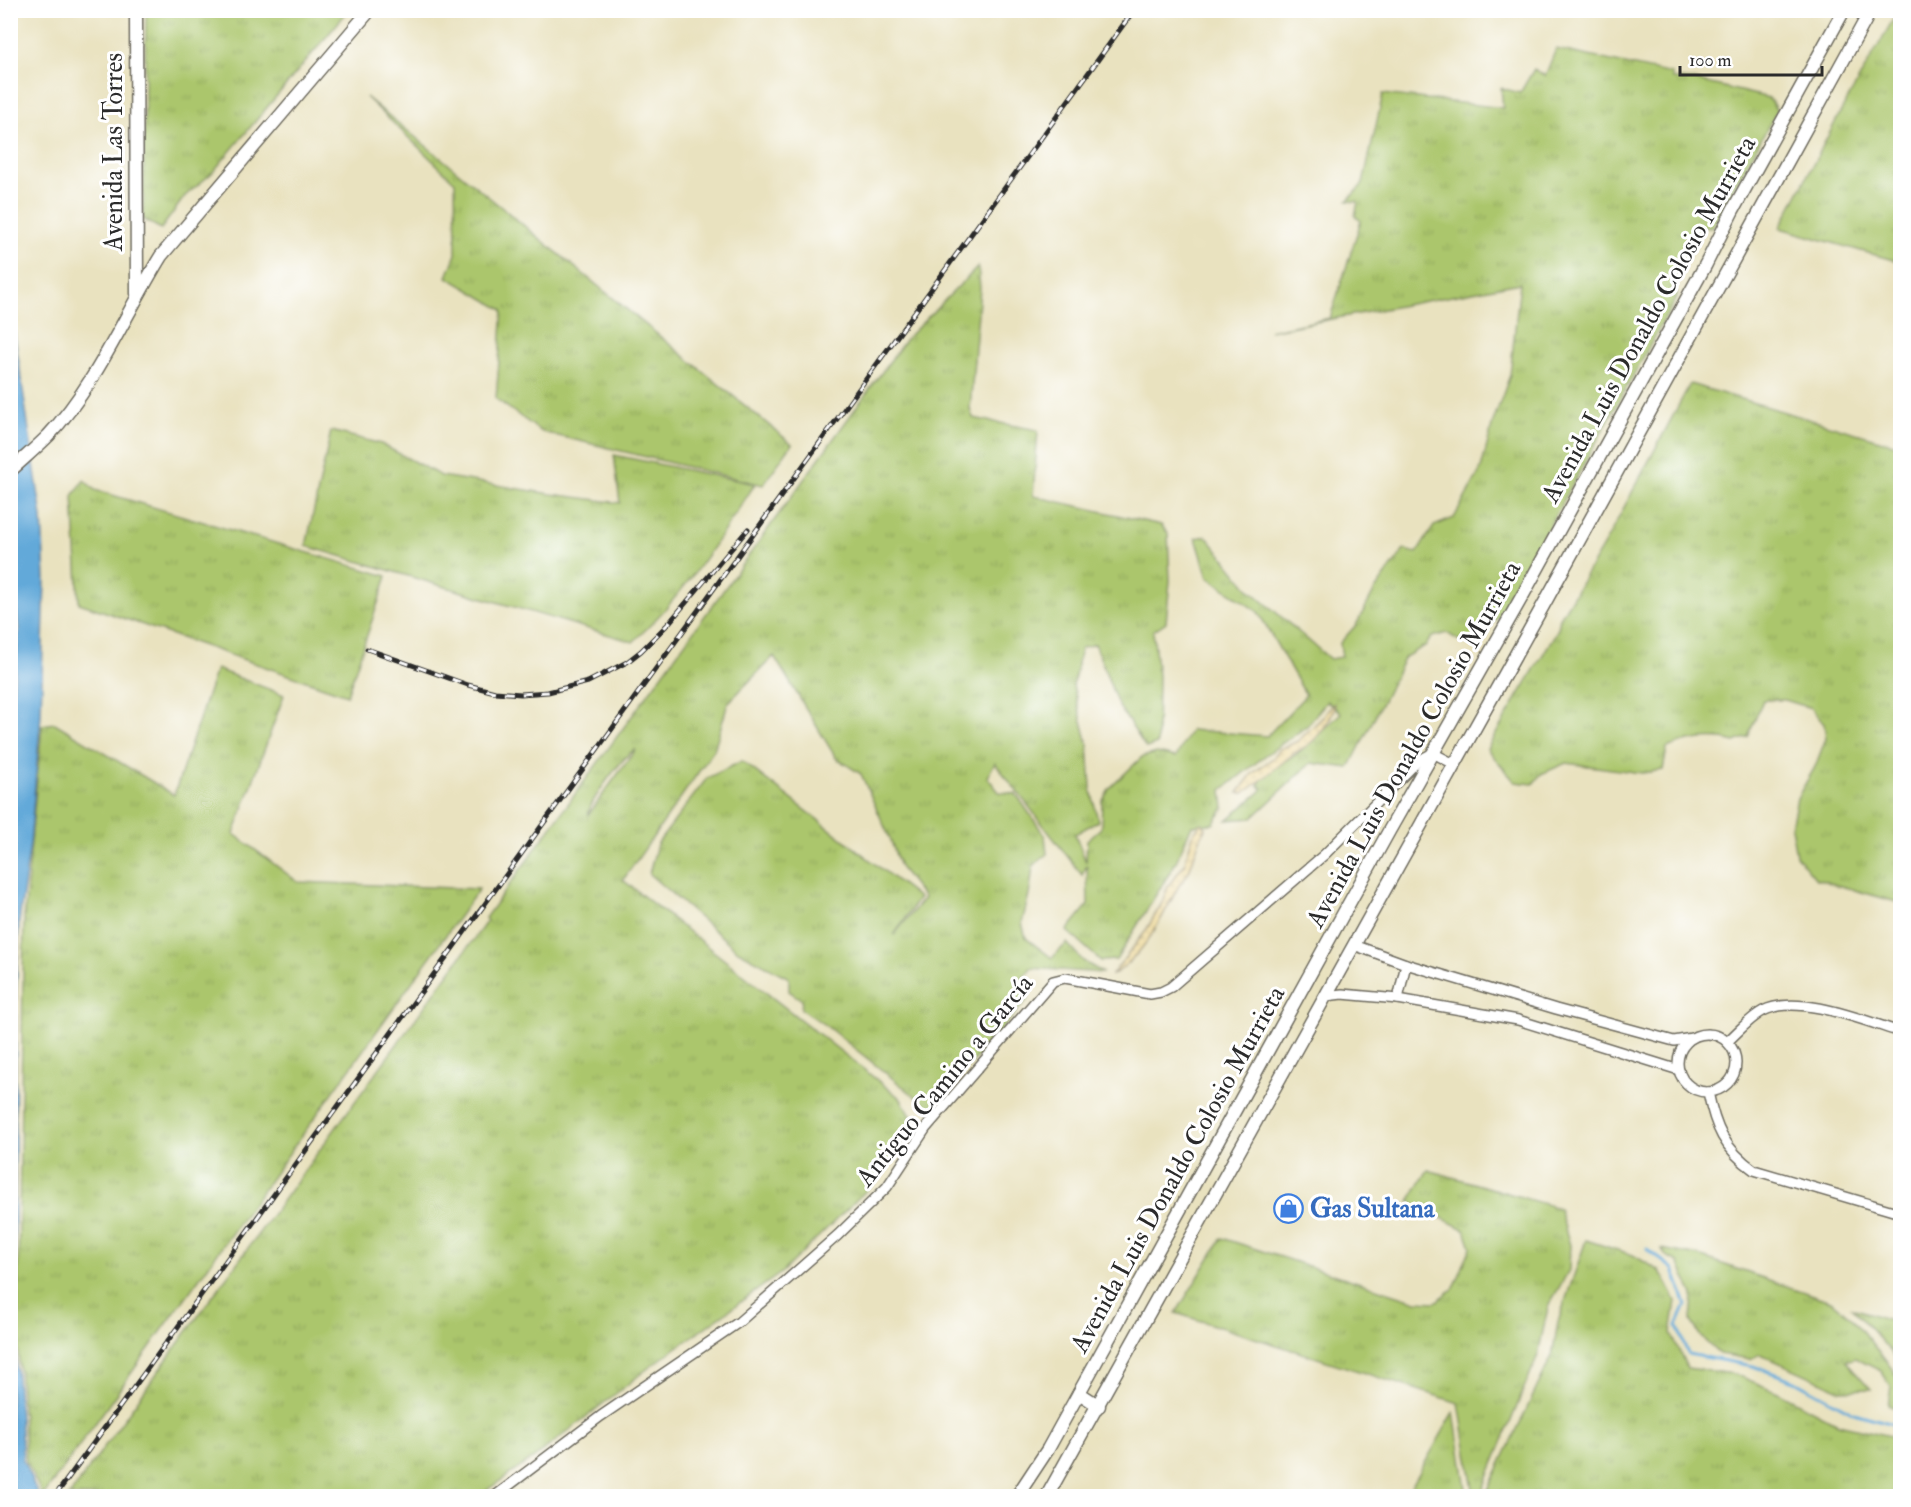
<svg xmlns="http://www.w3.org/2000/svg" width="1911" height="1507" font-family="'IM FELL Double Pica',serif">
<defs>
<pattern id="grass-tufts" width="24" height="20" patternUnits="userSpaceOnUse" patternTransform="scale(1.5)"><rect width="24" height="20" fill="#abc66c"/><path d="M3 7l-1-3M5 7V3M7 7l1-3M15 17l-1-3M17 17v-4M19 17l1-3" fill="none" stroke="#93aa5e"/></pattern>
<pattern id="sand-dots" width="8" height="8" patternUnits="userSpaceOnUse" patternTransform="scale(1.5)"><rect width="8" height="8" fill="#eeda9e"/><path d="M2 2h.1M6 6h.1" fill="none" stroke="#cb8" stroke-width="1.8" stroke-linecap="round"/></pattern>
</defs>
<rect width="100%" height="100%" fill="#fff"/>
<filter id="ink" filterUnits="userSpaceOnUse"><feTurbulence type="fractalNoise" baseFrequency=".0167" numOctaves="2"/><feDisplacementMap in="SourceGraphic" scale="12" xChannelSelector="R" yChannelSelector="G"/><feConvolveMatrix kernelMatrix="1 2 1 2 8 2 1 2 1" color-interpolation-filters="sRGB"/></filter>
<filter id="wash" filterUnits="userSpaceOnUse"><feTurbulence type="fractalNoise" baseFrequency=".008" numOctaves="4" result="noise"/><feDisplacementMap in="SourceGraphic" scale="24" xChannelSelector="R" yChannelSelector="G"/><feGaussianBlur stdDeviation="1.35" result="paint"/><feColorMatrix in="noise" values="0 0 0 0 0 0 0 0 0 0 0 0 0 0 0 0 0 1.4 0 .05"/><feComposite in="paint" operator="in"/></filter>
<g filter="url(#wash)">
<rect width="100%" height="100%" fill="#e9e2bf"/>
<g fill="url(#grass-tufts)" stroke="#6b784c" stroke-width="1.5" fill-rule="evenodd">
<path d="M146,11H348L212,173L185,196L161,229L143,219Z"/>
<path d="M1898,11H1900V262L1780,228L1841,111Z"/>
<path d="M1556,49L1672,74V79L1694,80L1769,98L1777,111L1711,228L1703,227L1670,292H1677V297L1500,615L1473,642L1463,643L1447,633L1432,637L1425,646L1405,657L1349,768L1311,763L1252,818L1227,820L1261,791L1262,787L1258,786C1267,767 1283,765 1298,753C1313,741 1327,726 1341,713L1327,701L1307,726L1266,755L1222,790L1224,808L1213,824L1192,825L1175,864L1116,960L1101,961L1067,931L1088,905L1087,865L1082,875L995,763L987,777L999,792L1016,794L1045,836L1047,854L1033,866L1030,890L1022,923L1026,938L1052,958L1067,943L1083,961L1103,973L1031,968L1022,979L1030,983L1028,999L931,1109L825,1025L801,1009L802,1000L789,991V978L738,951L649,874L657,844L707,778L742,761L919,898L894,935L924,898L900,867L891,841L861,774L836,758L774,656L728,703L714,750L623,880L900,1098L915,1122L879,1178L781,1273L651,1366L534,1458L478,1496H69L180,1341L487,921L485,918L906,339L978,267L980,288L970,409L973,418L1038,430L1033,496L1161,525L1168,533L1170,581L1166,622L1153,631L1158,676L1157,744L1146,748L1118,705L1095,644L1081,648L1073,686L1088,744L1091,788L1098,821L1075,834L1086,862L1087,840L1101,828L1102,802L1109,789L1142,757L1157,753L1176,757L1191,730L1267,736L1306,695L1258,612L1208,577L1196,538L1206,536L1249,589L1330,659L1342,657L1340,643L1356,625L1375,590L1404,550L1417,553L1434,526L1454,518L1481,469L1493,422L1510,375L1520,283L1269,331L1330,318L1361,221L1355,216L1358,202L1347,201L1363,184L1383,94L1503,108L1501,88L1520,93L1534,69L1545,76ZM636,749L588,815C590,800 623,756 636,749Z"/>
<path d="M366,97L792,444L763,485L542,432L496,399L503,310L447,277L456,254L455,182Z"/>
<path d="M1690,384L1900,446V903L1816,879L1796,855L1791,827L1797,798L1815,767L1826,738L1824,724L1811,708L1785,700H1763L1748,737L1735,742C1711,735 1689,739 1667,748L1663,770L1642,773L1566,763L1541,774L1533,784L1515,782L1487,749L1558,629L1560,618L1606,541Z"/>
<path d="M331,431L381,444L441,476L551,494L620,503L614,455L755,484C717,542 684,595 633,642L306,546Z"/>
<path d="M84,480L95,490L387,576L347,695L79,603L73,496Z"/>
<path d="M216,669L284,695L234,834L298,882L479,889L43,1496L26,1461L17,1336L24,919L42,725L55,723L174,795Z"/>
<path d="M1428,1170L1559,1208L1570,1245L1569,1270L1548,1307L1538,1355L1480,1496H1474L1459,1403L1176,1313L1222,1238L1416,1301L1436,1302L1454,1288L1471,1247L1465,1230L1409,1201Z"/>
<path d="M1586,1240L1633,1255L1660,1271L1676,1301L1671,1333L1687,1368L1734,1374L1778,1392L1838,1424L1900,1438V1496H1485L1552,1356L1558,1322Z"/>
<path d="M1662,1249L1699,1256L1833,1302L1852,1318L1900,1379V1410L1888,1405L1891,1386L1881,1371L1855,1358L1846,1361L1871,1389L1840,1390L1760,1354L1750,1359L1719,1354L1701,1337L1691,1321L1693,1295L1678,1262L1665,1255Z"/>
<path d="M1852,1308L1900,1323V1362Z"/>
<path d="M1454,1412L1467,1496H1406Z"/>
</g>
<g fill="url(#sand-dots)" stroke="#8c8264" stroke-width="1.5">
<path d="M1334,703C1336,715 1317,739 1308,745C1303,749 1296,751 1292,755C1276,768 1261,781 1244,793H1238L1252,774L1273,758L1280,749L1298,741L1323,717Z"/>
<path d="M1202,823L1206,828C1197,842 1195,856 1189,871C1187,877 1181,881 1178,887C1161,920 1144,956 1111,976L1145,932L1161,905L1168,886L1184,865L1194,832Z"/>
</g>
<path fill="#62a9d9" stroke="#466a82" stroke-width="1.5" d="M10,303L42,517L45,578L41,715L30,844L19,922L16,998L14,1335L23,1460L39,1496H10V725L19,628L10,569L11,555L16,519L10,487Z"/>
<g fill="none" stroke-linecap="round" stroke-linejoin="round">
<path stroke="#62a9d9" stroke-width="3" d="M1647,1249L1673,1269L1686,1305L1677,1326L1688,1354L1753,1366L1795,1381L1854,1413L1900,1426"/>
</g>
</g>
<g filter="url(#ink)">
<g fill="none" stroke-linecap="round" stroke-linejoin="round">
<defs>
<g id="street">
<path d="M1354,945L1406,964L1556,1009L1674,1041L1692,1038"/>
<path d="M1326,996L1342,994L1398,999L1518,1020L1679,1070"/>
<path d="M1398,999L1406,964"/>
<circle cx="1707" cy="1063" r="29"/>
<path d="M1727,1042C1738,1032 1750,1018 1763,1011C1798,993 1865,1021 1900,1032"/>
<path d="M1708,1092C1715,1127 1724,1149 1754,1170L1900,1213"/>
<path d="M495,1496L601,1416L739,1322L838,1235L887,1187L926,1128L1053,981L1065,978L1076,980L1150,994L1161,992L1171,987L1325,854L1418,761L1433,753L1454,764"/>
</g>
<g id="secondary">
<path d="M136,10L137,294"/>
<path d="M10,471C23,459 36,448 48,436C97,384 124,316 161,256L370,10"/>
<path d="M1079,1393L1099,1406"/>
<path d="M1017,1496L1048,1449L1389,831L1524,593L1706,264L1733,210L1844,10"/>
<path d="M1047,1496L1544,604L1871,10"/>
</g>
</defs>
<use href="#street" stroke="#6e6b5f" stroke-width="12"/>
<use href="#secondary" stroke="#6e6b5f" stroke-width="15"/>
<use href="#street" stroke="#fff" stroke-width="9"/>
<use href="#secondary" stroke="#fff" stroke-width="12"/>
<defs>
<g id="rail">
<path d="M367,649L468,685L495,692L521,694L548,692L588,682L627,662L641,651L669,623L748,529"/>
<path d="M55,1496L1134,10"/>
</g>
</defs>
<use href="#rail" stroke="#2b2b2b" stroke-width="5"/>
<use href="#rail" stroke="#fff" stroke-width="3" stroke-dasharray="9" stroke-linecap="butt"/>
</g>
</g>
<defs>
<symbol id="shop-ring" viewBox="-11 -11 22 22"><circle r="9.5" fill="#fff" stroke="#3f7fe0" stroke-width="1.5"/><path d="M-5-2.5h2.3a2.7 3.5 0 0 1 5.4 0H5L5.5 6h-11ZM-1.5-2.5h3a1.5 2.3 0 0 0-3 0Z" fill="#3f7fe0"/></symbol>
</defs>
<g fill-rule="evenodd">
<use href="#shop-ring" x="1272" y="1192" width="33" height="33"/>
</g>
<g text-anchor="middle" stroke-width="6" stroke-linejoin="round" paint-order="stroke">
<g font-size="26" fill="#2b2b2b" stroke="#fff">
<text transform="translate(113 152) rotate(-90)" y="9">Avenida Las Torres</text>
<text transform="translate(1648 319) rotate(-61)" y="9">Avenida Luis Donaldo Colosio Murrieta</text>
<text transform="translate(1413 744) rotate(-61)" y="9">Avenida Luis Donaldo Colosio Murrieta</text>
<text transform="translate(944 1080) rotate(-51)" y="9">Antiguo Camino a García</text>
<text transform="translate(1177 1169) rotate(-61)" y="9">Avenida Luis Donaldo Colosio Murrieta</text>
</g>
<g font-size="26" font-weight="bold" fill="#366cbe" stroke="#fff" text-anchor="start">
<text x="1310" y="1217">Gas Sultana</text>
</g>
</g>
<rect width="1911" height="1507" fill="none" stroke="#fff" stroke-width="36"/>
<path d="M1680 66v9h142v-9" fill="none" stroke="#2b2b2b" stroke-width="3"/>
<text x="1689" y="66" font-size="18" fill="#2b2b2b" stroke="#ffffff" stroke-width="4.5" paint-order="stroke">100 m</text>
</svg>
